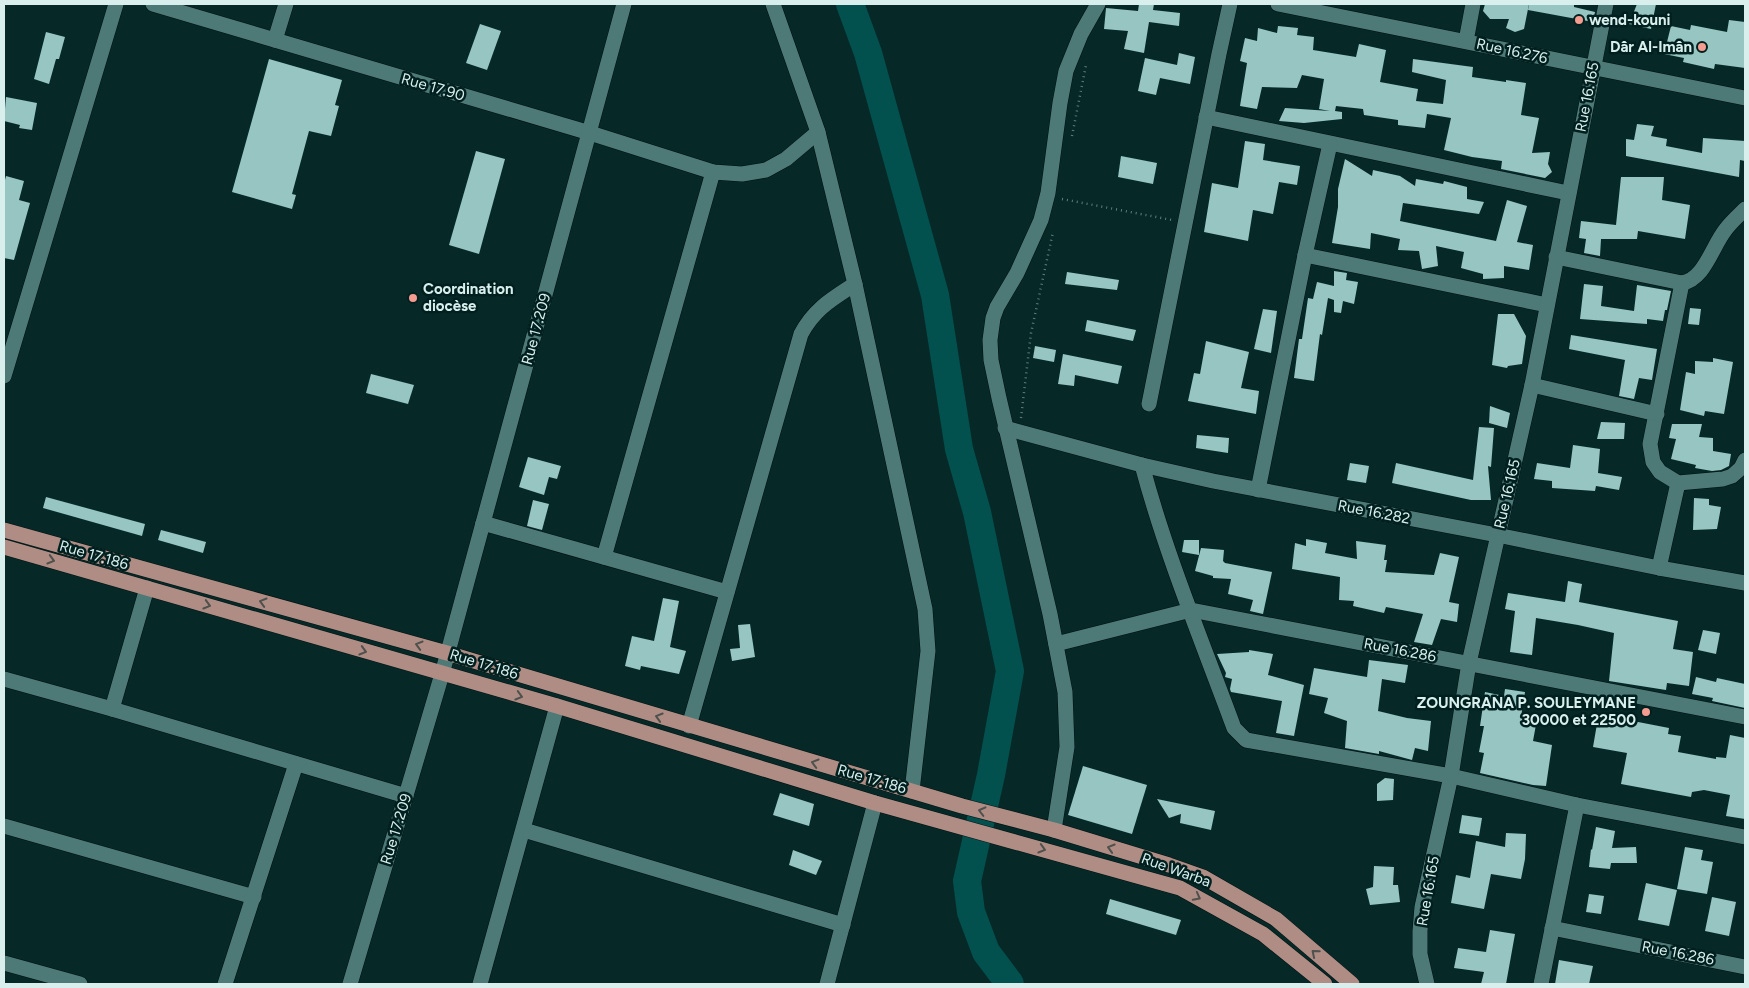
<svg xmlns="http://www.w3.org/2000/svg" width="1749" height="988" font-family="Figtree,sans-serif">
<rect width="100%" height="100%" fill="#062928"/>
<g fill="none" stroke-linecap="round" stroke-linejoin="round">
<path stroke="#03514f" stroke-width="28" d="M850,4L868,53L935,295L959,449L977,512L1010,671L991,775L967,881L971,912L986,952L1010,984"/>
</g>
<g fill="#96c5c2">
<path d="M1139,4H1154L1153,10L1180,13L1179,26L1149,22L1144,53L1124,49L1128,31L1104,29L1106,8L1138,11Z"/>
<path d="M1485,4H1529L1524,29L1515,32L1506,28L1509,19H1490L1483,11Z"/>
<path d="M1529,4H1574V7L1595,12L1593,22L1528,10Z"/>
<path d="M1637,4H1656L1651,29L1629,24Z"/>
<path d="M1729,20L1745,22V68L1715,64L1714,69L1683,62L1684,58L1664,54L1671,26L1690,30L1691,25L1727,32Z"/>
<path d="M480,24L501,31L487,70L466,63Z"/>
<path d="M1278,26L1298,28L1297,35L1314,37L1313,50L1356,57L1359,44L1386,50L1380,82L1418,89L1416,101L1443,104L1446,80L1412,72L1413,59L1473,67L1472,77L1506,82V80L1526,83L1521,115L1539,118L1532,153L1550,152L1548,164L1552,172L1545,178L1501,169L1502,161L1472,157L1444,150L1451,118L1427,114L1425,128L1398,125V120L1364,115L1363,109L1336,106L1335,111L1342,112V119L1304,123L1279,121L1285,108L1330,111L1319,109L1324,79L1302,75L1297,88L1262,87L1257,109L1240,106L1247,63L1240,61L1245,38L1257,41L1258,28L1277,33Z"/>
<path d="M46,32L65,37L59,59H56L49,84L34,79Z"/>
<path d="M1179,53L1195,57L1190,84L1160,78L1156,95L1138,91L1145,58L1177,65Z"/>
<path d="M269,59L342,80L335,105L339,106L331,136L309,131L292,194L296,195L292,209L232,192Z"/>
<path d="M6,97L37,103L32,130L19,128L20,125L4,121Z"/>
<path d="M1637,124L1654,126L1651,136L1667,139L1666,146L1702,153L1703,138L1745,141V161L1740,160L1739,177L1626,156V139L1634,140Z"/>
<path d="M1245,141L1265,144L1263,160L1300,166L1297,185L1279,182L1273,214L1253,210L1248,241L1204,232L1212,183L1238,188Z"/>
<path d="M476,151L505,159L479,254L449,245Z"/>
<path d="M1121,156L1157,163L1153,184L1118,177Z"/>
<path d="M1345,159L1372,176L1373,170L1400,176L1415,186L1416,179L1443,184L1444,181L1467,187V199L1484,202L1479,214L1403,203L1400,221L1496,241L1507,200L1527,206L1517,242L1533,245L1529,270L1504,266V278L1483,279V274L1461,268L1464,252L1436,246L1438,266L1422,269L1419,251L1398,250L1400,239L1371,233L1370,249L1332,243L1338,207V189Z"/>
<path d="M6,176L24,181L19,200L30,203L14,260L4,258V184Z"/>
<path d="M1621,177H1664L1662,200L1690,205L1685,239L1638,231L1637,239H1601L1600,256L1584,253L1586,239L1579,238L1581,221L1616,225Z"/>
<path d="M1334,271L1347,273L1346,280L1358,282L1354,304L1343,301L1341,313L1334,312V300L1328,298L1322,335L1320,334L1314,381L1294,378L1299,339H1302L1308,298L1313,299L1317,282L1334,286Z"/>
<path d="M1067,272L1119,280L1117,290L1065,284Z"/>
<path d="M1584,284L1603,286L1601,306L1634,311L1637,285L1671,291L1667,310H1665L1663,321L1647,319V324L1580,319Z"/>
<path d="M1690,308L1701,309L1699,325L1688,324Z"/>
<path d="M1263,309L1277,311L1271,353L1254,349Z"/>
<path d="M1498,314H1514L1526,336L1522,364L1508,366L1507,368L1492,365Z"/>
<path d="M1087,320L1136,330L1133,341L1085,331Z"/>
<path d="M1571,335L1657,349L1652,380L1639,378L1634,399L1619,396L1625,360L1569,349Z"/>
<path d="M1206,341L1249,352L1241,388L1259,391L1256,414L1188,401L1194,373L1200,374Z"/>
<path d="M1035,346L1056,350L1054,362L1033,358Z"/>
<path d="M1063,354L1122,366L1118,384L1075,375L1074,386L1058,384Z"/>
<path d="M1713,358L1733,362L1724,414L1705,411L1704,416L1680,410L1686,372L1695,374V361L1713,362Z"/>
<path d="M371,374L414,385L408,404L366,393Z"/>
<path d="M1490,406L1510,413L1507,428L1489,423Z"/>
<path d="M1601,422L1625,423L1624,439H1597Z"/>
<path d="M1672,424H1702L1699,437L1713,438V451L1731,454L1729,466L1721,470L1712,471L1695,468L1696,465L1671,459L1676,439L1669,438Z"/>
<path d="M1479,427L1494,428L1491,467L1488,466L1491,500H1471L1392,483L1396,463L1473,480Z"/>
<path d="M1197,435L1229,438L1228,453L1196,448Z"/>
<path d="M1573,445L1600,449L1598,473L1622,477L1619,490L1596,486L1595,491L1552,488V481L1534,479L1537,463L1570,468Z"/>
<path d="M528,457L561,466L557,479L549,477L544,495L519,487Z"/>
<path d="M1350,463L1369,466L1366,483L1347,480Z"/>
<path d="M46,497L145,524L142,536L43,508Z"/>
<path d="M1694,498L1709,499V505L1721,507L1717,529L1693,530Z"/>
<path d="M533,500L549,504L542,530L527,526Z"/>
<path d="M161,530L206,542L203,553L158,540Z"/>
<path d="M1306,539L1327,543L1325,553L1357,559L1356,541L1386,545L1384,560H1387L1385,572L1434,575L1440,553L1459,557L1449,602L1459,604L1457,622L1441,619L1432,645L1414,642L1423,614L1386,607L1384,613L1353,606L1354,601L1339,600L1340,577L1292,569L1295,543L1306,546Z"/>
<path d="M1184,540H1199V555L1182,552Z"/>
<path d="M1201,548L1224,550L1223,561L1225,563L1272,572L1263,614L1250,611L1253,600L1228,594L1231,579L1213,578V576L1195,571Z"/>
<path d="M1568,581L1582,584L1579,602L1678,621L1673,649L1693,652L1689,686L1667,683L1666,690L1609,681L1614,633L1578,625L1536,618L1532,655L1510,652L1515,611L1505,609L1508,593L1565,602Z"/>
<path d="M663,598L679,601L670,647L686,651L679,674L641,666L640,670L625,666L632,636L654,641Z"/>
<path d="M750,624L755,657L732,661L730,649L740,648L738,625Z"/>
<path d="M1703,630L1720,633L1716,654L1698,650Z"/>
<path d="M1249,650L1273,654L1268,675L1304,685L1294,736L1276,733L1282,701L1231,692L1230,689L1232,679L1225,677L1226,673L1217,654L1249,652Z"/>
<path d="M1369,660L1408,665L1405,683L1382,679L1378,711L1407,718L1431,721L1428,751L1415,748L1412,760L1379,751V754L1345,748L1347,721L1324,713L1328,698L1309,694L1314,668L1367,677Z"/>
<path d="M1696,677L1716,682L1717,678L1745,684V708L1712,701L1713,698L1692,694Z"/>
<path d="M1505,689L1525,692L1521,717L1537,719L1533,741L1552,745L1546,786L1533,785L1480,773L1484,753L1479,752L1484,726H1480L1485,692L1504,696Z"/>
<path d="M1598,718L1632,723L1633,721L1669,728L1668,734L1681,736L1678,752L1716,759V757L1726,758L1730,735L1745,738V819L1726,816L1730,795L1704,790L1692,792L1691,797L1621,784L1627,753L1593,747Z"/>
<path d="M1083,766L1147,785L1132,834L1068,815Z"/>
<path d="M1385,778L1394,779L1393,800L1377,801V784Z"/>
<path d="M780,793L814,804L809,826L773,815Z"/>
<path d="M1157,799L1215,811L1211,830L1180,823L1181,814L1169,818Z"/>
<path d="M1462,815L1482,818L1479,836L1459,833Z"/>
<path d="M1596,827L1615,831L1612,848L1636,847L1637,863H1611L1610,869L1589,867L1591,849L1592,850Z"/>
<path d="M1506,833L1526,834L1525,859L1521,879L1491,874L1484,909L1451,903L1456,875L1470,878L1476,841L1505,847Z"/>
<path d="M1685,847L1703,850L1701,860L1713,862L1707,894L1677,889Z"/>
<path d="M793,850L822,861L816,875L789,865Z"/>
<path d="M1374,866L1394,867L1393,885H1398L1400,902L1370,905L1366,889L1373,887Z"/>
<path d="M1646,883L1677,890L1669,926L1638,920Z"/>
<path d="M1589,894L1604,896L1601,914L1586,912Z"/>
<path d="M1712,897L1736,902L1729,936L1705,931Z"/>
<path d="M1110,899L1181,920L1176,935L1106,914Z"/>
<path d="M1490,930L1515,934L1506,984H1481L1484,972L1454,968L1458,948L1486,952Z"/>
<path d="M1559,960L1593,966L1589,984H1555Z"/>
</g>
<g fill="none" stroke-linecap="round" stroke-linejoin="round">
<defs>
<g id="minor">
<path d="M153,4L590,133L713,172L742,174L766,170L786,159L818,132"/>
<path d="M773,4L818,132L855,284L925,609L928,651L912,791"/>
<path d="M1278,4L1745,98"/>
<path d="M275,40L286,4"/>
<path d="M1466,41L1473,4"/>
<path d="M1206,117L1568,193"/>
<path d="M1305,255L1547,305"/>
<path d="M1556,257L1682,283C1705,279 1712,246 1726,229C1731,222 1739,215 1745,209"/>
<path d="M1682,283L1650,444L1653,462L1660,472L1678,483L1723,479L1732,476L1741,468L1745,460"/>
<path d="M4,376L116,4"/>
<path d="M1532,385L1657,414"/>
<path d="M1149,404L1219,54L1230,4"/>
<path d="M1005,428L1142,465L1213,481L1497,535L1659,568L1745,583"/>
<path d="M1142,465C1166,555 1202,641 1234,728L1246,740L1451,776L1577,805L1745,837"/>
<path d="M1258,490L1305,255L1330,144"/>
<path d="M483,523L727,592"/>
<path d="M604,557L713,172"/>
<path d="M1659,568L1678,483"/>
<path d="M1056,644L1191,610L1745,717"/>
<path d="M4,679L112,709L406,796"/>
<path d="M112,709L147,588"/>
<path d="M689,726L801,334C814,309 832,299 855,284"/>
<path d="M4,826L254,897"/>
<path d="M524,830L843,925"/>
<path d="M1054,830L1067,747L1065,692L1050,614L999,398L991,360L990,340L993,318L997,307L1017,273L1041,220L1048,193L1060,103L1066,71L1081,34L1098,4"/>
<path d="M1552,928L1745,967"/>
<path d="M4,963L80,984"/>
<path d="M225,984L296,764"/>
<path d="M350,984L442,674L624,4"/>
<path d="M480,984L557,706"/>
<path d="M827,984L875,803"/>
<path d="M1427,984L1420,954V931L1422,907L1451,776L1469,663L1532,385L1606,4"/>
<path d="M1541,984L1577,805"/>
</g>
<g id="major">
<path d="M4,530L447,653L962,806L1054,830L1169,865L1203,877L1276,919L1352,984"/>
<path d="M4,547L557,706L875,803L1180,888L1263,934L1325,984"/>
</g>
</defs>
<use href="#minor" stroke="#001110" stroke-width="16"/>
<use href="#major" stroke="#001110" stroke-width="16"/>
<g stroke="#5f7d7c" stroke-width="2.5" stroke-dasharray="1 4" stroke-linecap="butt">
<path d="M1072,136L1086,65"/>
<path d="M1062,199L1172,220"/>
<path d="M1021,418L1031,333L1053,232"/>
</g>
<use href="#minor" stroke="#4d7977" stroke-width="15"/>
<use href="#major" stroke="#af8d85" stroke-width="15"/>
</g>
<defs><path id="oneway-chevron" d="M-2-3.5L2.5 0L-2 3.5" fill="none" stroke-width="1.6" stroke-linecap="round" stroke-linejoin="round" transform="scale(1.25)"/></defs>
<g stroke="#4f514d">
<use href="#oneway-chevron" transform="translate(51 560) rotate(16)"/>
<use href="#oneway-chevron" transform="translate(263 602) rotate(-164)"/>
<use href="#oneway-chevron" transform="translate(207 605) rotate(16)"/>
<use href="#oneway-chevron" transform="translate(419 645) rotate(-164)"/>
<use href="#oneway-chevron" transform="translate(363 651) rotate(16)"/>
<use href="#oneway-chevron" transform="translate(519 696) rotate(16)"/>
<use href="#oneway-chevron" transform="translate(659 717) rotate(-163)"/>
<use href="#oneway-chevron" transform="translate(815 763) rotate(-164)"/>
<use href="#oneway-chevron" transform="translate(982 811) rotate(-166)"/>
<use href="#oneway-chevron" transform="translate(1111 848) rotate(-163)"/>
<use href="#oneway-chevron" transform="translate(1042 849) rotate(16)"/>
<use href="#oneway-chevron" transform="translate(1197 897) rotate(28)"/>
<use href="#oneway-chevron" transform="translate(1315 953) rotate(-140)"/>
</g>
<g fill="#f59c90" stroke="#00201f" stroke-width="2">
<circle cx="1579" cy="20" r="5"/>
<circle cx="1702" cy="47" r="5"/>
<circle cx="413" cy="298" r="5"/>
<circle cx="1646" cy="712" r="5"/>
</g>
<g text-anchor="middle" stroke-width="5" stroke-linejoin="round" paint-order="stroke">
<g font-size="15" font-weight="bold" fill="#d8efed" stroke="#00201f" text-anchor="start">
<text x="1589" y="25">wend-kouni</text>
<text x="1692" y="52" text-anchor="end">Dâr Al-Imân</text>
<text x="423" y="294">Coordination<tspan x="423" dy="17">diocèse</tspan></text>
<text x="1636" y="708" text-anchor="end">ZOUNGRANA P. SOULEYMANE<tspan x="1636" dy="17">30000 et 22500</tspan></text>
</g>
<g font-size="15" fill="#d8efed" stroke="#00201f">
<text transform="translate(1512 51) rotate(12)" y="5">Rue 16.276</text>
<text transform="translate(433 87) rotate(16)" y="5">Rue 17.90</text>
<text transform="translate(1587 97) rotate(-79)" y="5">Rue 16.165</text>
<text transform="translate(536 329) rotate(-75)" y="5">Rue 17.209</text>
<text transform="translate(1507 494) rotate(-77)" y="5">Rue 16.165</text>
<text transform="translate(1374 512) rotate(11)" y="5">Rue 16.282</text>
<text transform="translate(94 555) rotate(16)" y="5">Rue 17.186</text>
<text transform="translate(1400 650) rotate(11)" y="5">Rue 16.286</text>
<text transform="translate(484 664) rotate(17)" y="5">Rue 17.186</text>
<text transform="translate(872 779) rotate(16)" y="5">Rue 17.186</text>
<text transform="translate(396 829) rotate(-73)" y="5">Rue 17.209</text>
<text transform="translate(1176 870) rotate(20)" y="5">Rue Warba</text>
<text transform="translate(1428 891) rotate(-80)" y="5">Rue 16.165</text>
<text transform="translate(1678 953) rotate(11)" y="5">Rue 16.286</text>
</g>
</g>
<rect width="1749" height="988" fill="none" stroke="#d8efed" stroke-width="10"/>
</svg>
